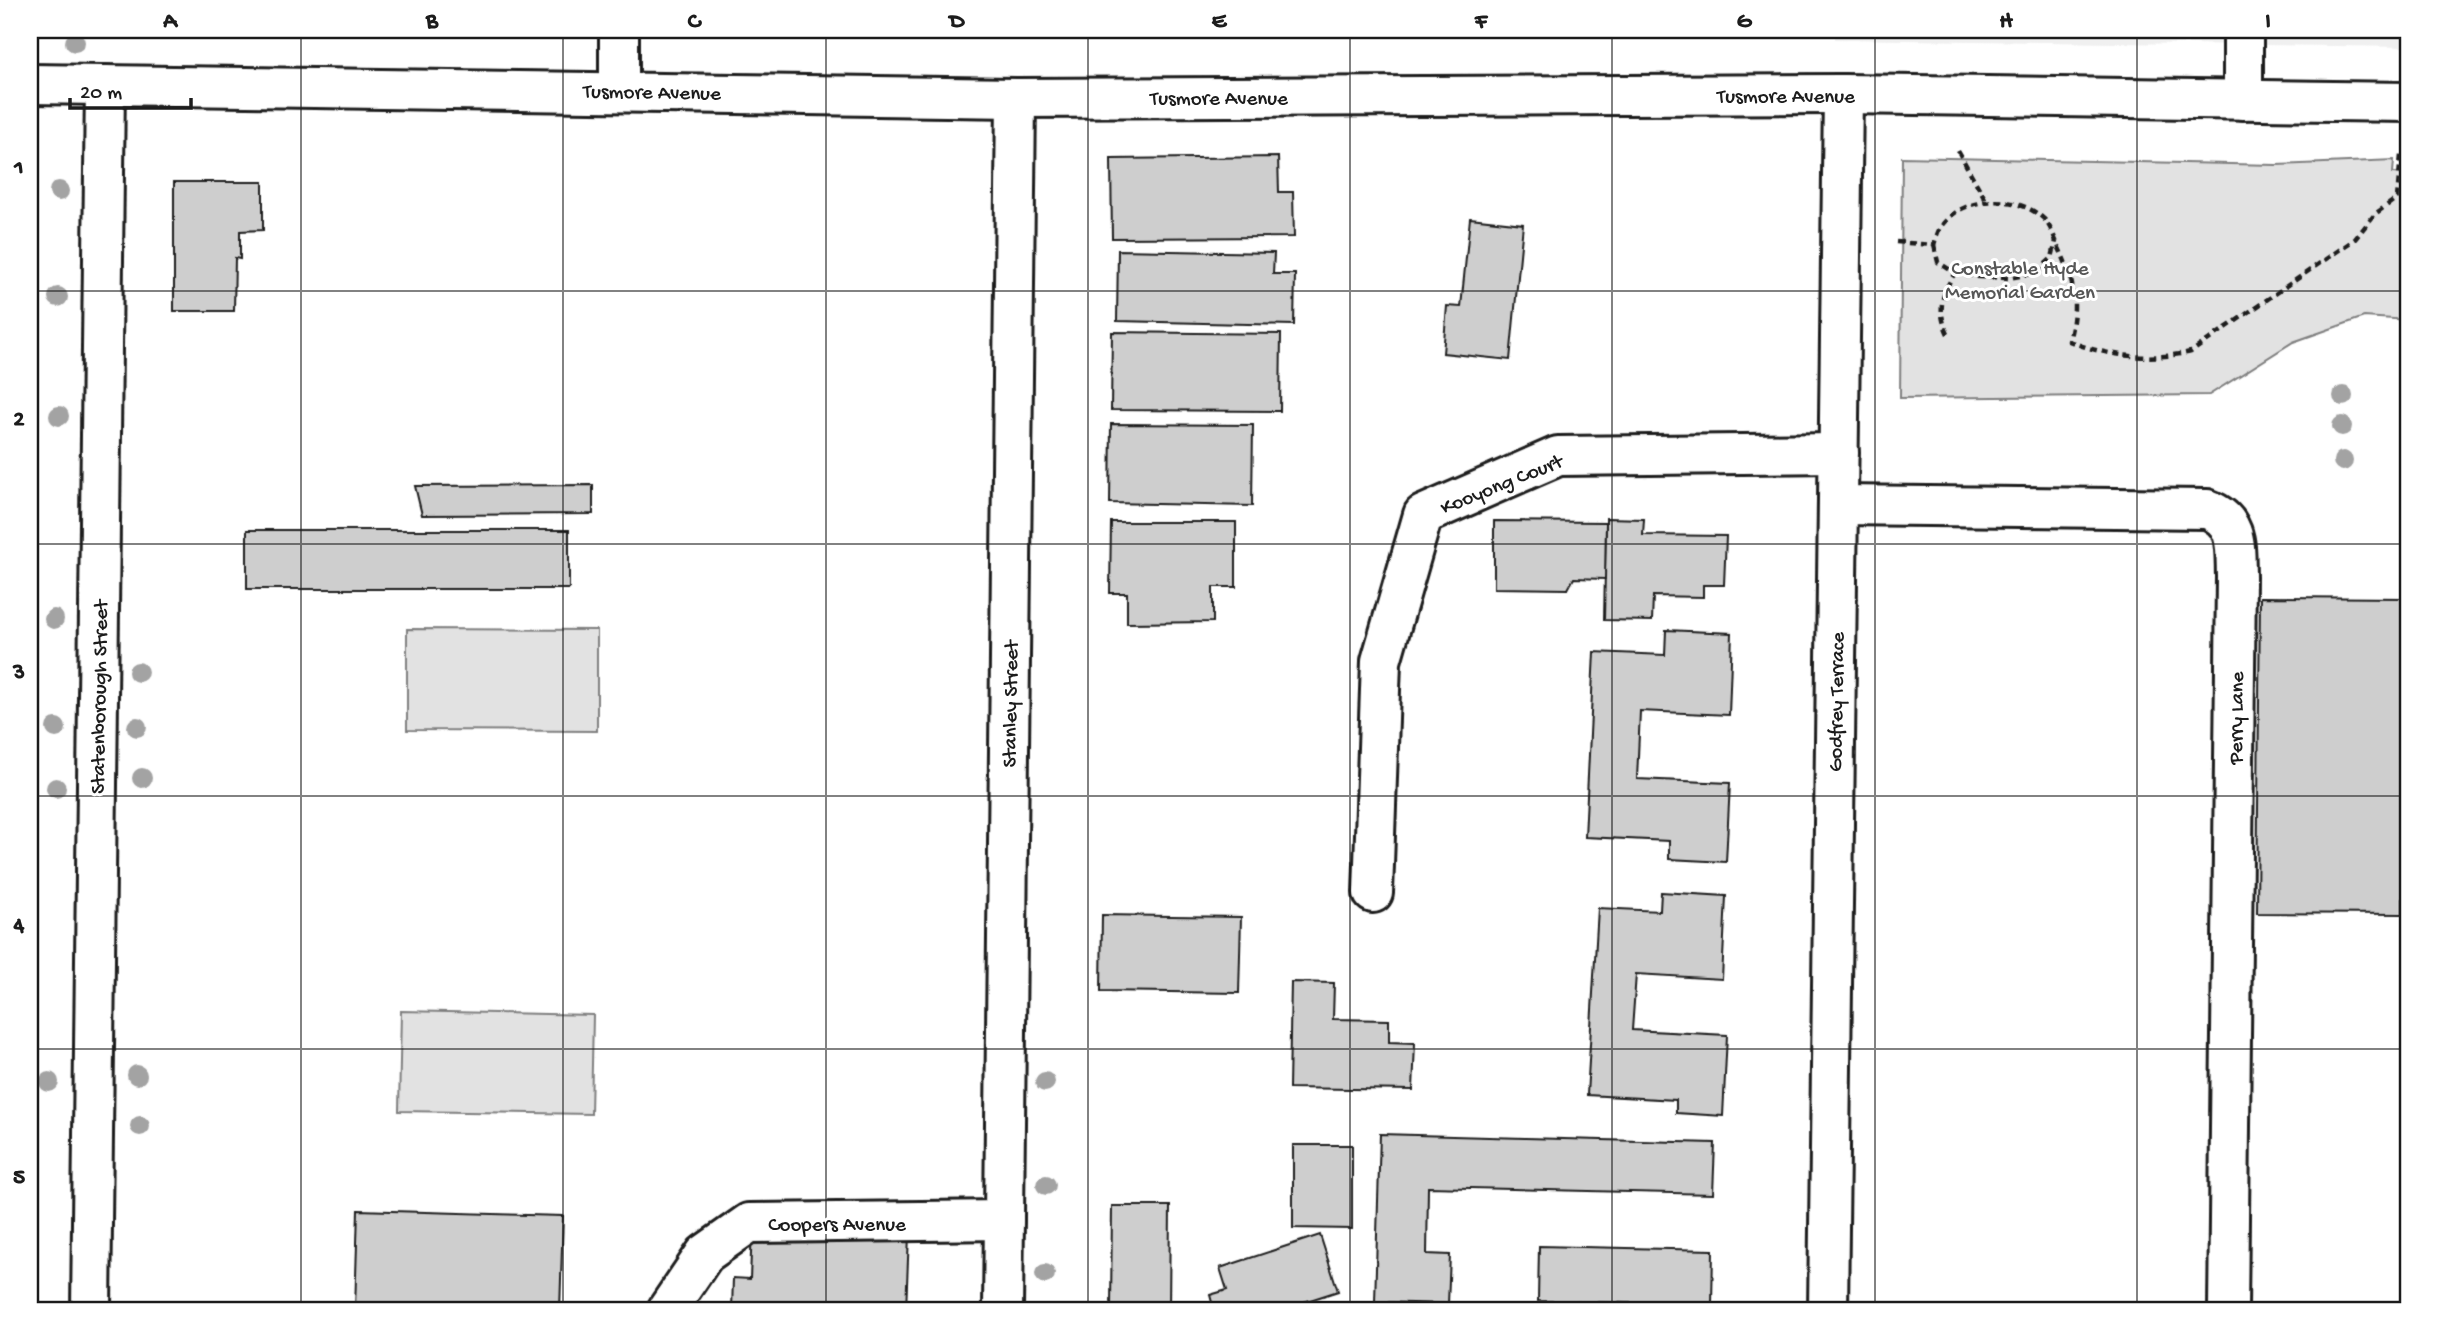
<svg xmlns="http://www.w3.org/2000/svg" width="2438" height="1340" font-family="'Gochi Hand',sans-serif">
<rect width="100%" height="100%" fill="#fff"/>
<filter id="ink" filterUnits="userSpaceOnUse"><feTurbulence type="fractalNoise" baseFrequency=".0143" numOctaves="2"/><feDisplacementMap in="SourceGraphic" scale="14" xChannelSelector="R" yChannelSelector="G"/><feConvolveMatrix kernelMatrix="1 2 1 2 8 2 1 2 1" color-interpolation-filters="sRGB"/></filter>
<g filter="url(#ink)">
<path fill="#f0f0f0" d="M1835,30H2408V47L1835,39Z"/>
<g fill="#e2e2e2" stroke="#7f7f7f" stroke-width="2">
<path d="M1902,157L2276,165L2394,160L2393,173L2408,174V320L2364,317L2293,342L2209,395L1900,398Z"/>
<path d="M407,629L597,630V731L407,730Z"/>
<path d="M401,1011L593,1015L591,1114L399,1111Z"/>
</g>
<g fill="#cecece" stroke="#1c1c1c" stroke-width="2">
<path d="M1278,157L1279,192H1293L1294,237L1112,238L1111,159Z"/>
<path d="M174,182H263V230L240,231V259L235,258L234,311H174Z"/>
<path d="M1470,218L1523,224L1510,360L1443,353L1447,306L1461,307Z"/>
<path d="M1118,250L1274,253L1273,274H1295L1294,325L1117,321Z"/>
<path d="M1112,332L1281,334L1280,411L1111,410Z"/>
<path d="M1111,424L1253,425L1252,506L1110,503Z"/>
<path d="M593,485V514L422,515L415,486Z"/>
<path d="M1606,518L1644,519L1643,535L1726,536L1724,585H1703V597L1653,596L1652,621L1604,620Z"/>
<path d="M1494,521L1606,522L1605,579L1574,578L1568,589L1494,588Z"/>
<path d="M1111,522H1236V587H1213V622L1127,623V593H1110Z"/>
<rect x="247" y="530" width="322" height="59"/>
<path d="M2260,597L2405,598L2403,914L2257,913Z"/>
<path d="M1666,630L1732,633L1729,715L1640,711L1637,779L1730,783L1726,862L1669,859V841L1585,837L1594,652L1665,655Z"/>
<path d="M1661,892L1726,896L1722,979L1636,974L1632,1030L1727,1035L1723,1116L1676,1113V1100L1587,1095L1598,908L1660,911Z"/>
<path d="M1102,915L1241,917L1239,993L1101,991Z"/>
<path d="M1291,982L1334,983L1333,1019L1389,1020V1042L1415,1043L1413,1090L1289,1088Z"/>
<path d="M1380,1134L1715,1143L1713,1194L1428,1187L1427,1254L1450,1255L1448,1304L1375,1302Z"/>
<path d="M1293,1145H1352V1229L1293,1228Z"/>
<path d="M1112,1206H1170L1169,1310H1111Z"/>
<path d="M358,1210L563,1216L560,1310H355Z"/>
<path d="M752,1228L909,1234L906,1310H732L733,1278L750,1279Z"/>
<path d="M1320,1235L1338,1291L1279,1310H1214L1210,1295L1227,1290L1220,1268Z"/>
<path d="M1539,1246L1713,1250L1712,1305L1538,1301Z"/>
</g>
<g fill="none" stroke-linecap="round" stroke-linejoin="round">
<defs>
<g id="minor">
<path d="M2243,30V100"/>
<path d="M30,84L1016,98L1843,94L2408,102"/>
<path d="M619,90V30"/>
<path d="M1838,505L2207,509C2239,521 2235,547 2236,577L2228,1310"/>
<path d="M1373,893L1381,661L1423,515L1558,456L1839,453"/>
<path d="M91,1310L105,85"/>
<path d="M667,1310L705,1254L749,1223L1004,1220"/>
<path d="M1003,1310L1016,98"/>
<path d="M1828,1310L1843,94"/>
</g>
</defs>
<use href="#minor" stroke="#1c1c1c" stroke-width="44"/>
<g stroke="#1c1c1c" stroke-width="4.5" stroke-dasharray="7 5" stroke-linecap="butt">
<path d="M1958,151L1987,202"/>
<path d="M1896,242L1934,245C1936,238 1938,230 1942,225C1965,195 2018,194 2044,219C2051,227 2055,239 2059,248C2075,281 2078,306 2069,341C2108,357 2150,361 2191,352L2355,239L2375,214L2397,198L2401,155"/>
<path d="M1934,245L1938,262L1955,273L1979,277L2009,278L2035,273L2052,258L2056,241"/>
<path d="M1948,334C1937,311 1941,294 1955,273"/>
</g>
<use href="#minor" stroke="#fff" stroke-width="38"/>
</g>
<g fill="#a3a3a3">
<circle cx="75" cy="42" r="10"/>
<circle cx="59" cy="191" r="10"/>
<circle cx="58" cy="297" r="10"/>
<circle cx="2343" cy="396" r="10"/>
<circle cx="59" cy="416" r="10"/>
<circle cx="2342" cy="426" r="10"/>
<circle cx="2343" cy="461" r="10"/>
<circle cx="54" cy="619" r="10"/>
<circle cx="138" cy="672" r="10"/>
<circle cx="137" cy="727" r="10"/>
<circle cx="56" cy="728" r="10"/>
<circle cx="142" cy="778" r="10"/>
<circle cx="56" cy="788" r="10"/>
<circle cx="137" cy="1075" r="10"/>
<circle cx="49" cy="1082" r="10"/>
<circle cx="1045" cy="1082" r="10"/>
<circle cx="140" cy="1126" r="10"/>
<circle cx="1046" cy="1185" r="10"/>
<circle cx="1045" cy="1274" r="10"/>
</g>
</g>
<path fill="none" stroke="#1c1c1c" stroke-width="2" stroke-opacity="0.55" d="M301,30V1310M563,30V1310M826,30V1310M1088,30V1310M1350,30V1310M1612,30V1310M1875,30V1310M2137,30V1310M30,291H2408M30,544H2408M30,796H2408M30,1049H2408"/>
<g text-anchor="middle" stroke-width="6" stroke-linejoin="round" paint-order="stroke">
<g font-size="21" fill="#1c1c1c" stroke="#fff">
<text transform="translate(652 91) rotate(1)" y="7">Tusmore Avenue</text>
<text x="1786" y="102">Tusmore Avenue</text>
<text x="1219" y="104">Tusmore Avenue</text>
<text transform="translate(1501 483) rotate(-22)" y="7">Kooyong Court</text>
<text transform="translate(98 697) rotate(-89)" y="7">Statenborough Street</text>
<text transform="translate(1835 702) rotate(-89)" y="7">Godfrey Terrace</text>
<text transform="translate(1009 704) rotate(-89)" y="7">Stanley Street</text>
<text transform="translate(2235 718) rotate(-89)" y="7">Perry Lane</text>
<text x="837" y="1230">Coopers Avenue</text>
</g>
<g font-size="21" fill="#575757" stroke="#fff">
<text x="2020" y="274">Constable Hyde<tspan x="2020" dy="24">Memorial Garden</tspan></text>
</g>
</g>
<rect width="2438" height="1340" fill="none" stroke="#fff" stroke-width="77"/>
<path d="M70 98v10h121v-10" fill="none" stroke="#1c1c1c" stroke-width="3.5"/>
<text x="80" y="98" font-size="21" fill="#1c1c1c" stroke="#ffffff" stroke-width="5" paint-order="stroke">20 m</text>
<rect x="38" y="38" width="2362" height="1264" fill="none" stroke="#1c1c1c" stroke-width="2.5"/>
<g font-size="23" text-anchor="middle" font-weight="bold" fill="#1c1c1c">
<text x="170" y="27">A</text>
<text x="432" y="27">B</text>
<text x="694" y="27">C</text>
<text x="957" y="27">D</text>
<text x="1219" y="27">E</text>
<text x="1481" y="27">F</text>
<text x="1744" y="27">G</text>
<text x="2006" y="27">H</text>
<text x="2268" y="27">I</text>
<text x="19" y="173">1</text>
<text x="19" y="425">2</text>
<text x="19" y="678">3</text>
<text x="19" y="931">4</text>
<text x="19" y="1183">5</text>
</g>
</svg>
